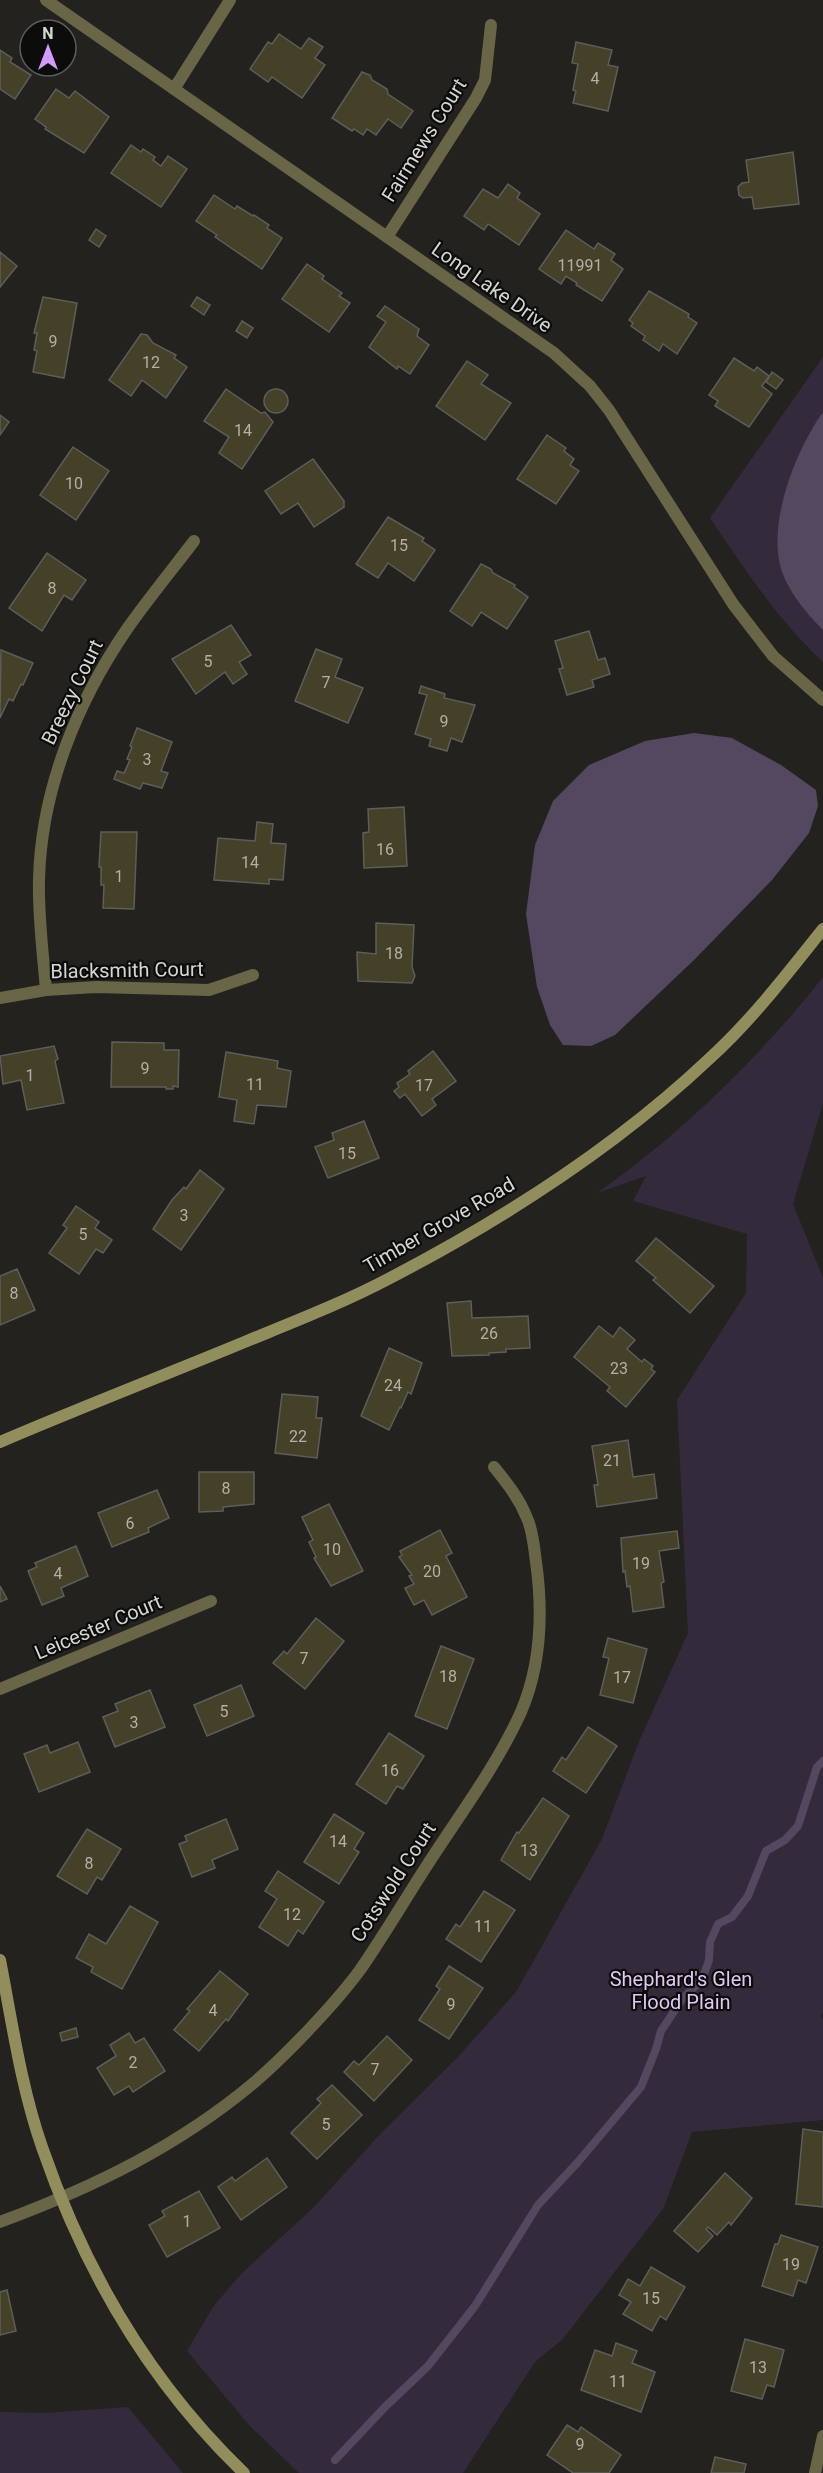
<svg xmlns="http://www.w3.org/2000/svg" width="823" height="2473" font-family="Roboto,sans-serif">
<rect width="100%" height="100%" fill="#23221f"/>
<g fill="#332b3c">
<path d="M823,357V662C777,620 745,569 710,518Z"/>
<path d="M823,977V1103L793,1204L823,1278V2012L821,2016L823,2019V2120L692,2132L663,2209L563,2339L535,2362L463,2473H299L249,2425L187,2351L213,2307L241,2274L315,2206L382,2132L457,2058L516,1992L602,1839L640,1739L688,1633L677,1400L746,1293L747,1234L633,1201L646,1176L597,1193C682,1133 758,1059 823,977Z"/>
<path d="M128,2407L183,2473H0V2412L45,2413Z"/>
</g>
<g fill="#544860">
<path d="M823,412V630C805,612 786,589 780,565C769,518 796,450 823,412Z"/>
<path d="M694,733L732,738L781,765L816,790L818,806L809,833L772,880L694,960L615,1035L591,1046L563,1045L550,1025L537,987L526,914L535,845L553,801L589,765L645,741Z"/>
</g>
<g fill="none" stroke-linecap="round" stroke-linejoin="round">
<path stroke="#544860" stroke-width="8" d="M335,2460L385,2407L428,2366L475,2306L538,2205L578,2162L641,2087L656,2049L661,2031L683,1998L702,1980L709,1960L710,1942L718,1924L732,1917L748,1896L766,1851L785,1840L798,1826L817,1767L823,1761"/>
</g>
<g fill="#444128" stroke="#5d5d59" stroke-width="1.5">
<path d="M279,34L301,49L309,38L323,47L315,58L325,65L302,98L272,77L268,82L250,69L268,42L272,44Z"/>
<path d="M576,42L612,50L608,65L618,67L608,111L573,103L576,91L573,90L578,64L572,63Z"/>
<path d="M0,50L12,58L10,62L31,75L15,99L0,89Z"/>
<path d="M362,72L370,75L372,80L387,89L388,94L413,111L401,128L388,119L376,135L367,129L363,135L354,129L352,131L332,118Z"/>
<path d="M56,89L69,98L75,91L109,117L84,153L45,129L46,127L35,119Z"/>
<path d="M131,145L141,152L143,149L155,157L153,160L161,166L168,156L187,169L161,207L111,173Z"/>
<path d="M793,152L799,204L754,209L752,197L743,198L739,195L738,187L742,183L749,182L746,160Z"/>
<path d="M508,184L520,193L517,198L540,214L519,245L488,224L484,230L464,216L483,189L498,198Z"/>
<path d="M214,195L235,209L237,206L253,216L254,215L269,225L267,228L282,238L262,269L215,237L217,235L196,221Z"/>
<path d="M96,229L106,236L99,247L89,240Z"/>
<path d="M566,230L594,249L598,243L615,254L611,260L623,269L602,301L576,285L577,283L566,276L561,284L539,269Z"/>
<path d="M0,252L17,266L0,287Z"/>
<path d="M307,264L324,276L322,279L342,293L339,296L350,303L329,332L282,299Z"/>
<path d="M649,291L689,314L688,317L697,323L677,354L663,344L659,351L643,340L645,336L631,326L633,323L629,320Z"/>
<path d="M43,297L77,303L64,378L33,372L37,351L34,350L37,333H34Z"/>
<path d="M197,297L210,305L204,315L191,306Z"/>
<path d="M385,306L419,329L417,336L429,345L410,374L398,366L397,369L369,347L386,322L377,316Z"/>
<path d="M242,321L253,328L247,338L236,331Z"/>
<path d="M141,334L147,335L153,343L176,355L174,358L187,367L166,398L142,380L131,396L109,380Z"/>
<path d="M734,358L754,371L757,367L769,376L762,386L772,394L749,427L715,406L718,401L709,395Z"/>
<path d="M467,361L488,375L481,384L511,403L485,440L436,406Z"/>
<path d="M772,372L783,380L776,389L766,382Z"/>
<path d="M226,389L261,413L265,412L273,422L242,469L219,453L229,437L204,421Z"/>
<circle cx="276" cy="401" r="12"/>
<path d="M0,415L9,422L0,435Z"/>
<path d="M547,435L566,448L564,451L574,459L570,465L579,471L556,504L517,479Z"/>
<path d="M73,447L109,471L76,520L40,495Z"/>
<path d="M313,459L344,501V507L314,527L298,503L281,514L265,491Z"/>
<path d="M388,517L424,538L422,541L435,550L414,581L388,563L378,578L356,564Z"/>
<path d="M47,553L86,580L72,600L64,595L42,631L9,608Z"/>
<path d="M481,564L491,569L493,573L515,585L514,587L528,597L507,629L481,612L472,626L450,611Z"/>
<path d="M231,625L251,655L239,662L247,674L233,684L225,672L196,694L172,659Z"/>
<path d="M589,631L598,660L605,658L610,674L592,680L594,687L567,695L559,669L563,668L555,641Z"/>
<path d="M316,649L342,659L335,677L363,688L348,723L295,701Z"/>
<path d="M1,650L33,663L23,685L21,684L13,701L9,699L0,718Z"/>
<path d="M421,686L445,694L444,698L475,705L462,742L451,738L447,751L429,746L431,739L415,734L427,695L419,693Z"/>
<path d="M137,728L172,742L161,771L168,773L162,788L143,783L140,789L114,779L117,771L124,773L130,760L127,759L132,747L130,746Z"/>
<path d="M404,807L407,866L364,868L363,833L369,832L368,809Z"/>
<path d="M257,822L273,824L271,843L286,844L283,880L269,879V884L214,880L218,838L255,841Z"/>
<path d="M101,832H137L134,909L103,908L104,885H101V867H99Z"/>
<path d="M376,923L414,925L412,967L415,976L412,983L358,981L357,952L376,954Z"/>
<path d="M112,1042L164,1043V1050H179L178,1087L173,1086V1089H166V1087H111Z"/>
<path d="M54,1046L58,1059L55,1061L64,1103L27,1110L21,1080L3,1084L0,1056Z"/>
<path d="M433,1051L456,1081L432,1099L436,1105L422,1116L405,1094L400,1098L394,1091L399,1087L397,1083L410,1074L408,1071Z"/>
<path d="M226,1052L278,1061L277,1068L291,1071L286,1107L257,1105L254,1124L234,1121L237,1100L219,1097Z"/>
<path d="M364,1121L379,1158L328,1178L315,1147L334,1140L332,1133Z"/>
<path d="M200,1170L224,1189L181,1250L153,1229L172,1200L184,1187L186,1189Z"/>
<path d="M76,1206L99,1222L95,1228L112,1240L103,1253L96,1249L79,1274L49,1253L67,1228L63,1225Z"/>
<path d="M656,1238L714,1286L690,1313L653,1280L656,1278L636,1261Z"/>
<path d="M17,1269L35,1310L0,1325V1276Z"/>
<path d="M471,1301L472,1318L528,1316L530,1348L506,1349V1352L489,1353V1355L452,1356L447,1303Z"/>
<path d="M599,1326L613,1337L620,1327L635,1340L627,1349L642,1362L644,1359L653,1366L651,1369L655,1372L626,1407L607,1391L610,1387L574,1357Z"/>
<path d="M389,1348L422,1363L411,1394L408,1392L401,1408L400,1407L389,1430L361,1416Z"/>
<path d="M282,1394L318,1397L316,1418H322L317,1458L275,1453Z"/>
<path d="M628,1440L633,1477L654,1474L657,1498L597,1507L594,1485H598L592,1446Z"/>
<path d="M199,1472H254V1504L223,1507V1511L199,1512Z"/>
<path d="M157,1490L169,1518L148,1528L149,1532L112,1547L98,1513Z"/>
<path d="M329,1504L363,1571L331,1586L314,1558L316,1557L309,1542L313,1540L302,1517Z"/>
<path d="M440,1530L452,1553L446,1556L467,1597L432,1615L424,1600L414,1605L405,1588L414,1584L409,1576L412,1575L399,1557L402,1555L400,1551Z"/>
<path d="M677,1531L679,1548L659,1551L664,1582L661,1583L664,1607L633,1612L630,1586L627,1587L625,1571L623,1572L621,1538Z"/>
<path d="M76,1546L88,1576L61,1588L64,1596L42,1605L28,1571L37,1567L35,1563Z"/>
<path d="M0,1586L7,1599L0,1602Z"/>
<path d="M316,1618L344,1641L305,1689L273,1663L284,1651L287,1654Z"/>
<path d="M608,1638L647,1649L633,1703L600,1695L609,1658L603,1657Z"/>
<path d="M441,1646L474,1659L447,1729L415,1716Z"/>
<path d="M241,1685L254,1716L207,1736L194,1705Z"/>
<path d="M150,1690L165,1727L115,1747L103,1717L118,1711L115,1704Z"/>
<path d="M588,1727L617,1746L586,1793L553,1771L562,1757L566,1760Z"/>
<path d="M389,1733L424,1756L403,1789L397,1786L386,1804L356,1784Z"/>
<path d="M78,1742L90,1772L39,1792L24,1754L47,1745L50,1753Z"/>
<path d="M543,1798L569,1816L530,1880L501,1860L517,1832L519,1833Z"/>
<path d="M334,1814L364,1833L354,1849L359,1852L339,1884L304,1862Z"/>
<path d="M226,1819L238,1849L212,1860L215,1868L192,1877L179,1844L187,1841L185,1836Z"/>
<path d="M87,1829L121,1849L102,1880L97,1877L87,1894L57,1876Z"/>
<path d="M278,1871L324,1902L303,1934L298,1930L288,1946L259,1927L277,1899L265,1891Z"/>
<path d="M484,1891L515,1910L481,1962L446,1939L456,1924L460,1927Z"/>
<path d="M130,1906L158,1922L122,1989L91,1972L93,1967L76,1958L89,1934L106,1944Z"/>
<path d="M449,1966L483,1988L449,2039L419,2020L440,1989L436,1986Z"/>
<path d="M220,1971L248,1994L228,2021L226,2019L199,2051L174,2030L190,2011L187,2009Z"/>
<path d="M76,2028L78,2037L62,2041L60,2033Z"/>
<path d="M129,2033L135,2043L144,2038L165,2071L133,2092L129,2086L114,2095L97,2068L116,2056L110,2045Z"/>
<path d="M387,2036L412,2060L374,2101L344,2072L354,2061L359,2065Z"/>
<path d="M332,2085L362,2115L317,2159L291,2133L321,2103L317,2099Z"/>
<path d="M803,2129L823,2132V2207L796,2204Z"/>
<path d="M267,2158L287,2187L241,2220L218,2187L232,2177L235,2181Z"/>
<path d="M725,2173L752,2198L731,2225L729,2222L717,2235L708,2227L706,2229L713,2236L698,2252L674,2231Z"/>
<path d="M199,2191L220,2228L167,2257L149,2225L165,2216L162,2211Z"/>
<path d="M781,2235L818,2247L806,2283L798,2280L793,2296L762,2286L775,2244H778Z"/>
<path d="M651,2267L685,2287L666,2320L660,2316L652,2331L623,2314L631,2302L619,2295L628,2279L640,2286Z"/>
<path d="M7,2290L16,2331L0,2335V2292Z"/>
<path d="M745,2339L784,2350L774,2387L767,2385L762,2399L731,2391Z"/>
<path d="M616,2343L637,2351L632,2363L655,2372L641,2412L581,2390L595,2350L612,2356Z"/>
<path d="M567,2425L578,2432L581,2427L621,2455L609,2473H573L547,2455Z"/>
<path d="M715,2457L746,2464L744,2473H711Z"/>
</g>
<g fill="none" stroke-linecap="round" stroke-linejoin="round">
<g stroke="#696648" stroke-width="12">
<path d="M46,0L554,353L590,386L609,410L733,604L773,656L823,700"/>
<path d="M174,89L230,0"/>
<path d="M387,237L476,98L485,80L491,25"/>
<path d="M46,990C43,953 38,916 39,880C41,790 77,702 127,629C148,599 172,570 194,541"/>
<path d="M0,998L46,990L96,987L209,990L253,975"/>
<path d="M0,1689L211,1601"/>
<path d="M0,2222C94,2187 179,2146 256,2081C288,2053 335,2004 360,1970C383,1937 404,1901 426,1867C458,1817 496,1767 521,1712C541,1665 543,1612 536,1562C534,1548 533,1531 527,1518C519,1498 507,1483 494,1467"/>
<path d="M815,2473L823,2436"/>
</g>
<g stroke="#928d5c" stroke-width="12">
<path d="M0,1442C82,1407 165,1375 247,1341C296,1321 345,1302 392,1277C503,1219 618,1145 709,1059C752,1020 787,974 823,929"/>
<path d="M0,1960C12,2022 21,2087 42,2147C84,2269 150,2383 244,2473"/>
</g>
</g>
<g text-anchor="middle" stroke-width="4.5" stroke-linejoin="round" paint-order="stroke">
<g font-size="16" fill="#b1b0a8">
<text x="595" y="84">4</text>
<text x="580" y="271">11991</text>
<text x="53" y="347">9</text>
<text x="151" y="368">12</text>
<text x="243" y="436">14</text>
<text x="74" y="489">10</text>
<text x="399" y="551">15</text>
<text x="52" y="594">8</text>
<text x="208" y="667">5</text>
<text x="326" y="688">7</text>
<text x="444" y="727">9</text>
<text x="147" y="765">3</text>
<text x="385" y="855">16</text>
<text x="250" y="868">14</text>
<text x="119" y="882">1</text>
<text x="394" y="959">18</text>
<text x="145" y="1074">9</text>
<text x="30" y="1081">1</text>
<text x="255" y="1090">11</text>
<text x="424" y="1091">17</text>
<text x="347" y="1159">15</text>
<text x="184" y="1221">3</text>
<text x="83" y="1240">5</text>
<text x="14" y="1299">8</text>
<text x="489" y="1339">26</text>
<text x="619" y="1374">23</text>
<text x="393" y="1391">24</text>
<text x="298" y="1442">22</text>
<text x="612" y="1466">21</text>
<text x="226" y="1494">8</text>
<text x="130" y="1529">6</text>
<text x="332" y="1555">10</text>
<text x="641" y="1569">19</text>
<text x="432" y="1577">20</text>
<text x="58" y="1579">4</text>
<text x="304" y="1664">7</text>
<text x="448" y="1682">18</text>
<text x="622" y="1683">17</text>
<text x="224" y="1717">5</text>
<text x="134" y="1728">3</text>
<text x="390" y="1776">16</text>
<text x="338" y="1847">14</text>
<text x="529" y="1856">13</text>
<text x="89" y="1869">8</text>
<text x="292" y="1920">12</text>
<text x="483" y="1932">11</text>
<text x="451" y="2010">9</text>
<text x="213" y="2016">4</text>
<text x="133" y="2068">2</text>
<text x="375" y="2075">7</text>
<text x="326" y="2130">5</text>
<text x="187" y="2227">1</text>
<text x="791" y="2270">19</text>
<text x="651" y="2304">15</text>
<text x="758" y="2373">13</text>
<text x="618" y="2387">11</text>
<text x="580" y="2450">9</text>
</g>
<g font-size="20" fill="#d5d5d3" stroke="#0c0c0a">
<text transform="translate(424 140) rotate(-58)" y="7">Fairmews Court</text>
<text transform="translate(492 287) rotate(35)" y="7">Long Lake Drive</text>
<text transform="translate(72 692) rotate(-64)" y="7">Breezy Court</text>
<text transform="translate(127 970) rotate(-1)" y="7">Blacksmith Court</text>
<text transform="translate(439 1225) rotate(-30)" y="7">Timber Grove Road</text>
<text transform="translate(98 1627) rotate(-23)" y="7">Leicester Court</text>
<text transform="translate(393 1882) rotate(-57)" y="7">Cotswold Court</text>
</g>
<g font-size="20" fill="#dfc7f8" stroke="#0c0c0a">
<text x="681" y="1986">Shephard's Glen<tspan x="681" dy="23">Flood Plain</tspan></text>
</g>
</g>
<g transform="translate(48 48)"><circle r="28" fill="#0c0c0a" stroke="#5c5c5a" stroke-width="1.5"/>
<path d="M0-4.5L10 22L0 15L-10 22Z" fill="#d09dff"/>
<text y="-9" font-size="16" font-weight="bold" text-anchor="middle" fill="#d5d5d3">N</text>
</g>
</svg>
